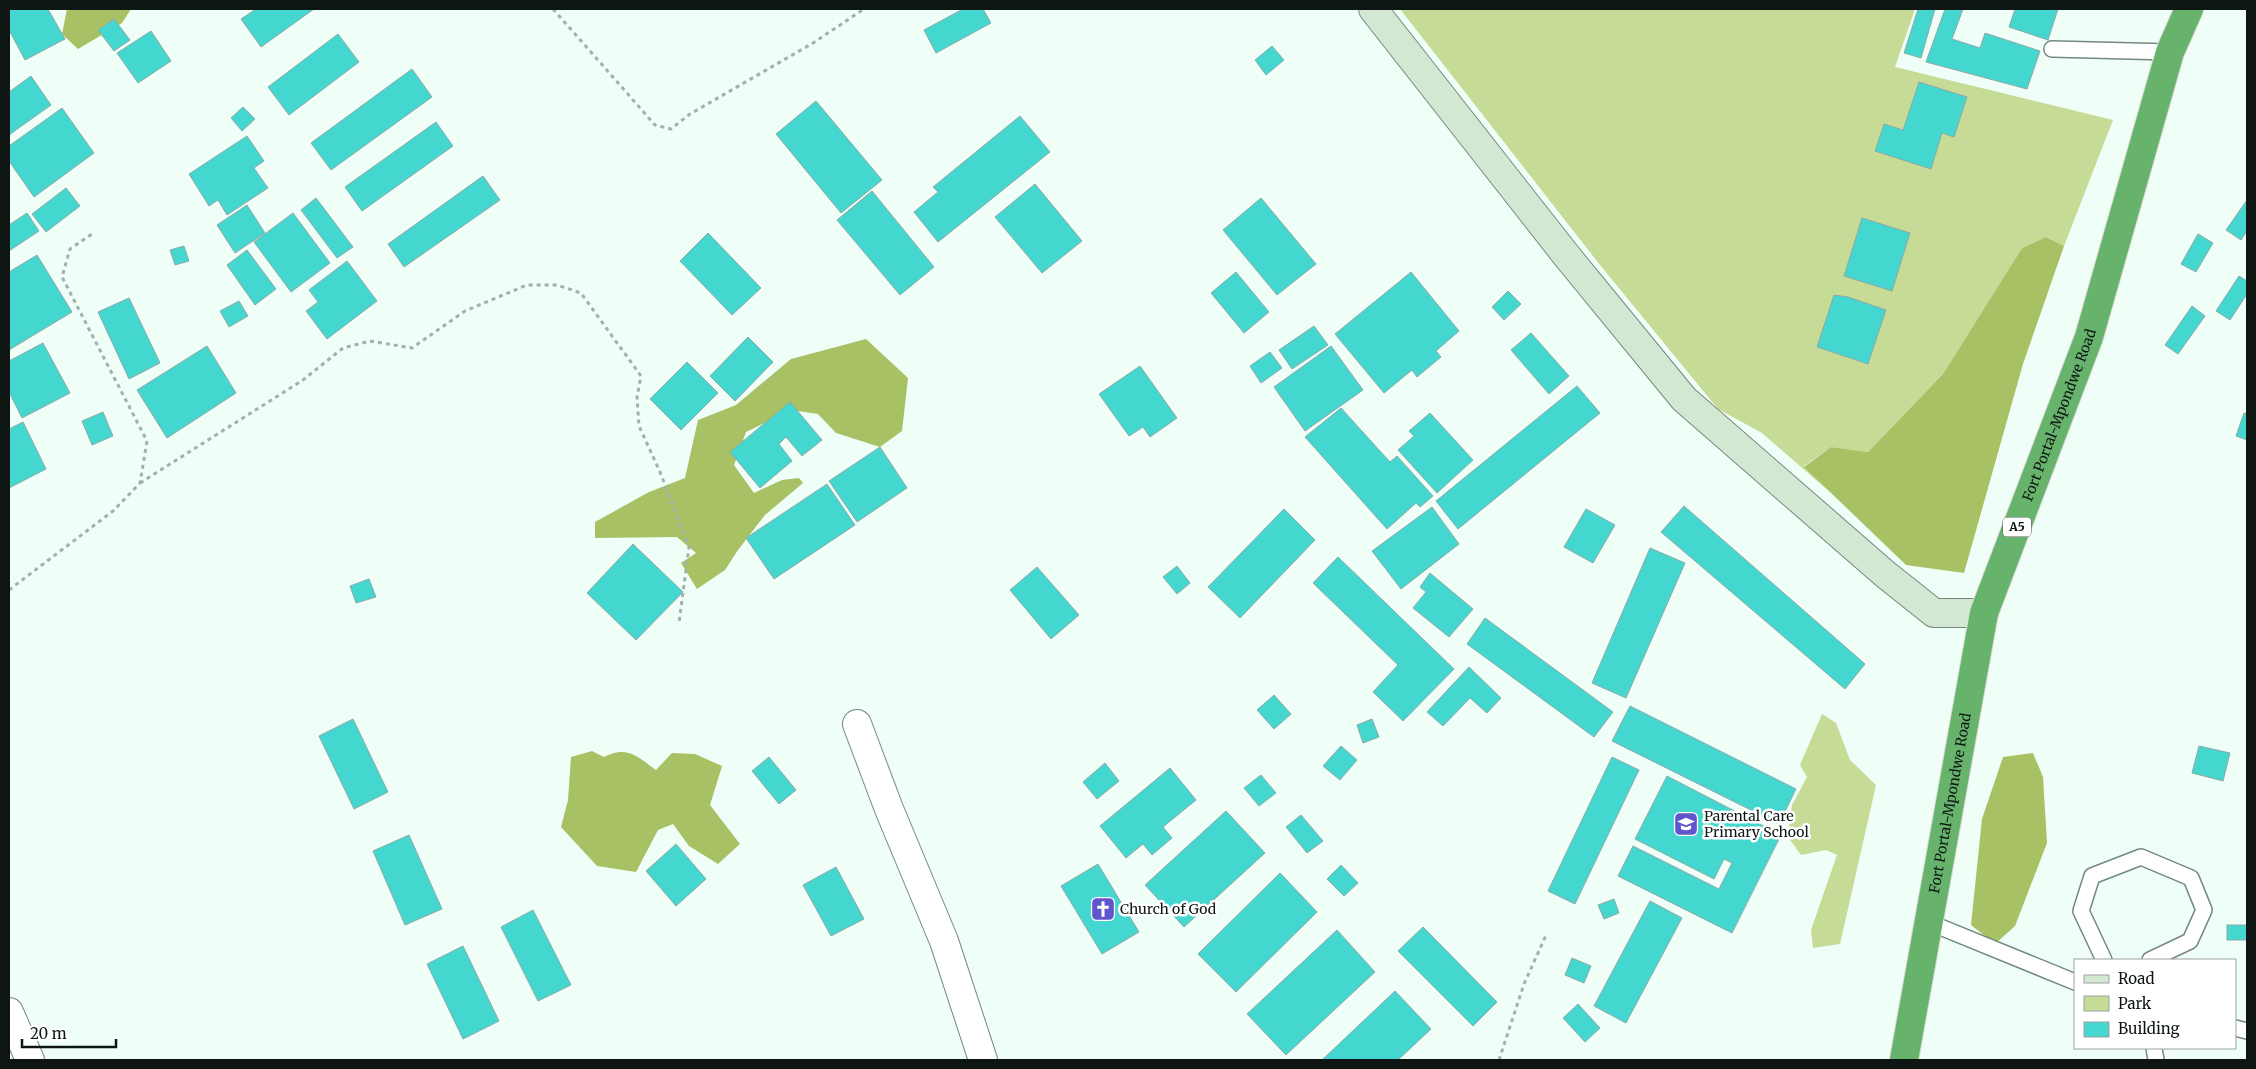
<svg xmlns="http://www.w3.org/2000/svg" width="2256" height="1069" font-family="Merriweather,serif">
<rect width="100%" height="100%" fill="#effef7"/>
<g fill="#c6db95">
<path d="M1400,9H1915L1895,67L2113,120L2064,246L2046,237L2022,248L1943,374L1868,452L1831,447L1804,466L1831,493L1762,433L1718,409L1600,265Z"/>
<path d="M1822,714L1836,723L1850,760L1876,785L1840,944L1813,948L1811,930L1837,855L1826,850L1801,855L1788,837L1792,805L1807,777L1800,765Z"/>
</g>
<g fill="#a8c165">
<path d="M67,9H131L122,23L78,49L62,34Z"/>
<path d="M2046,237L2064,246L2023,364L1964,573L1906,565L1804,467L1831,447L1868,452L1943,374L2022,248Z"/>
<path d="M866,339L908,378L902,431L880,447L836,433L818,414L791,410L746,432L734,465L754,493L782,480L799,478L803,483L765,515L738,550L725,570L697,589L681,563L696,553L677,537L595,538V522L649,492L685,478L698,420L736,405L791,359Z"/>
<path d="M592,751L604,757C627,745 638,757 656,770L672,753L695,754L722,766L710,805L740,844L718,864L689,846L673,824L658,830L636,872L597,866L561,827L568,800L571,757Z"/>
<path d="M2033,753L2043,777L2047,843L2015,926L1995,944L1971,925L1982,819L2003,757Z"/>
</g>
<g fill="#43d7d0" stroke="#8fa9a7">
<path d="M9,9H48L65,39L25,60L9,30Z"/>
<path d="M256,9H314L261,47L241,19Z"/>
<path d="M963,9H983L991,23L936,53L924,30Z"/>
<path d="M1918,9H1935L1921,58L1904,53Z"/>
<path d="M1945,9H1963L1952,39L1980,48L1985,33L2040,51L2027,89L1926,62Z"/>
<path d="M2015,9H2058L2048,40L2009,27Z"/>
<path d="M114,19L130,40L114,51L98,30Z"/>
<path d="M151,31L171,61L138,83L117,53Z"/>
<path d="M338,34L359,62L289,115L268,87Z"/>
<path d="M1272,46L1284,60L1266,75L1255,60Z"/>
<path d="M412,69L432,97L331,170L311,143Z"/>
<path d="M31,76L51,105L9,135V92Z"/>
<path d="M1919,82L1967,97L1954,137L1942,133L1931,169L1875,151L1884,124L1903,130Z"/>
<path d="M816,101L882,180L841,213L776,134Z"/>
<path d="M243,107L255,119L242,131L231,118Z"/>
<path d="M62,108L94,153L34,197L9,161V146Z"/>
<path d="M1020,116L1050,152L938,242L914,212L938,192L933,187Z"/>
<path d="M436,122L453,146L362,211L345,187Z"/>
<path d="M247,136L264,161L254,168L268,188L227,215L218,200L209,206L189,174Z"/>
<path d="M483,176L500,200L404,267L388,244Z"/>
<path d="M1035,184L1082,241L1042,273L995,217Z"/>
<path d="M66,188L80,206L46,232L32,214Z"/>
<path d="M872,191L934,267L900,295L837,220Z"/>
<path d="M316,198L353,247L337,258L301,210Z"/>
<path d="M1261,198L1316,264L1277,295L1223,230Z"/>
<path d="M2247,200V231L2241,240L2226,230Z"/>
<path d="M247,205L265,233L235,253L217,225Z"/>
<path d="M27,213L39,231L9,251V225Z"/>
<path d="M293,213L330,263L291,292L254,242Z"/>
<path d="M1862,218L1910,233L1892,291L1844,276Z"/>
<path d="M708,233L761,288L732,315L680,261Z"/>
<path d="M2198,234L2213,243L2196,272L2181,264Z"/>
<path d="M184,246L189,261L175,265L170,250Z"/>
<path d="M247,250L276,289L255,305L227,265Z"/>
<path d="M37,255L72,312L9,350V272Z"/>
<path d="M347,261L377,301L327,339L306,311L318,302L309,290Z"/>
<path d="M1236,272L1269,312L1244,333L1211,293Z"/>
<path d="M1411,272L1459,331L1436,351L1441,357L1417,377L1412,370L1384,393L1335,334Z"/>
<path d="M2239,276L2247,281V294L2230,320L2216,311Z"/>
<path d="M1508,291L1521,304L1504,320L1492,307Z"/>
<path d="M1834,295L1848,297L1886,310L1868,364L1817,347Z"/>
<path d="M129,298L160,363L129,379L98,312Z"/>
<path d="M239,301L248,316L229,327L220,311Z"/>
<path d="M2192,306L2205,316L2178,354L2165,345Z"/>
<path d="M1314,326L1328,345L1292,369L1279,350Z"/>
<path d="M1531,333L1569,376L1549,394L1511,350Z"/>
<path d="M748,337L773,362L735,401L710,376Z"/>
<path d="M43,343L70,393L22,418L9,392V361Z"/>
<path d="M207,346L236,393L167,438L137,390Z"/>
<path d="M1331,346L1363,390L1305,431L1274,387Z"/>
<path d="M1270,352L1282,368L1261,383L1250,366Z"/>
<path d="M687,362L718,393L681,430L650,399Z"/>
<path d="M1140,366L1177,418L1150,437L1143,427L1129,436L1099,394Z"/>
<path d="M1577,386L1600,413L1458,529L1436,501Z"/>
<path d="M790,402L822,440L802,456L786,437L779,444L792,461L760,488L730,452Z"/>
<path d="M1341,408L1390,462L1397,456L1433,496L1420,507L1416,503L1387,529L1305,437Z"/>
<path d="M103,412L113,436L92,445L82,421Z"/>
<path d="M1430,413L1473,460L1437,493L1398,450L1414,436L1409,431Z"/>
<path d="M2244,413L2247,414V440L2236,436Z"/>
<path d="M23,422L46,469L9,488V429Z"/>
<path d="M880,447L907,488L857,522L829,481Z"/>
<path d="M827,484L855,525L774,579L746,538Z"/>
<path d="M1684,506L1865,664L1845,689L1661,532Z"/>
<path d="M1432,507L1459,544L1401,589L1372,551Z"/>
<path d="M1284,509L1315,540L1240,618L1208,587Z"/>
<path d="M1586,509L1615,525L1593,563L1564,547Z"/>
<path d="M633,544L683,592L636,640L587,593Z"/>
<path d="M1650,548L1685,563L1626,698L1592,683Z"/>
<path d="M1338,557L1454,669L1403,721L1373,692L1398,665L1313,583Z"/>
<path d="M1177,566L1190,583L1177,594L1163,577Z"/>
<path d="M1037,567L1079,615L1051,639L1010,590Z"/>
<path d="M1430,573L1473,609L1449,637L1413,608L1426,592L1420,587Z"/>
<path d="M369,579L376,597L356,603L350,586Z"/>
<path d="M1485,618L1613,712L1594,737L1467,644Z"/>
<path d="M1469,667L1501,698L1487,713L1470,698L1443,726L1427,712Z"/>
<path d="M1274,695L1291,714L1274,729L1257,710Z"/>
<path d="M1630,706L1796,789L1779,824L1612,741Z"/>
<path d="M353,719L388,792L354,809L319,736Z"/>
<path d="M1372,719L1379,737L1363,743L1357,725Z"/>
<path d="M1341,746L1357,760L1340,780L1323,766Z"/>
<path d="M2199,746L2230,753L2223,781L2192,773Z"/>
<path d="M769,757L796,790L779,804L752,771Z"/>
<path d="M1612,757L1639,770L1575,904L1548,891Z"/>
<path d="M1105,763L1119,781L1097,799L1083,782Z"/>
<path d="M1170,768L1196,800L1163,827L1172,838L1152,855L1143,844L1126,858L1100,826Z"/>
<path d="M1261,775L1276,793L1259,806L1244,788Z"/>
<path d="M1667,776L1781,835L1732,933L1618,876L1633,846L1719,889L1732,863L1724,859L1714,879L1635,839Z"/>
<path d="M1226,811L1265,853L1184,927L1145,885Z"/>
<path d="M1301,815L1323,841L1307,853L1286,827Z"/>
<path d="M409,835L442,909L405,925L373,851Z"/>
<path d="M676,844L706,879L676,906L646,871Z"/>
<path d="M1098,864L1139,932L1102,954L1061,886Z"/>
<path d="M1341,865L1358,883L1344,896L1327,879Z"/>
<path d="M836,867L864,919L831,936L803,885Z"/>
<path d="M1280,873L1317,912L1236,992L1198,954Z"/>
<path d="M1614,899L1619,913L1604,919L1598,905Z"/>
<path d="M1650,901L1682,918L1626,1023L1594,1006Z"/>
<path d="M533,910L571,985L538,1001L501,927Z"/>
<rect x="2227" y="925" width="20" height="15"/>
<path d="M1423,927L1497,1002L1473,1026L1398,951Z"/>
<path d="M1337,930L1375,972L1286,1055L1247,1014Z"/>
<path d="M463,946L499,1021L463,1039L427,964Z"/>
<path d="M1572,958L1591,966L1584,983L1565,975Z"/>
<path d="M1395,991L1431,1029L1398,1060H1322Z"/>
<path d="M1578,1004L1600,1028L1585,1042L1563,1018Z"/>
</g>
<g fill="none" stroke-linecap="round" stroke-linejoin="round">
<defs>
<g id="lane">
<path d="M2052,49L2170,52"/>
<path d="M1928,922L2075,982"/>
<path d="M2104,960L2081,911L2092,876L2141,857L2191,878L2204,910L2190,941L2150,960"/>
<path d="M2235,1028L2247,1031"/>
<path d="M2154,1048L2156,1060"/>
</g>
<g id="street">
<path d="M857,724L889,809L944,941L983,1060"/>
<path d="M9,1012L30,1060"/>
</g>
<path id="secondary" d="M1373,9L1566,255L1684,399L1885,574L1934,613H1984"/>
<g id="highway">
<path id="s1" d="M1904,1060L1984,613L2089,337L2170,52L2189,9"/>
</g>
</defs>
<use href="#lane" stroke="#748980" stroke-width="18"/>
<use href="#street" stroke="#748980" stroke-width="30"/>
<use href="#secondary" stroke="#748980" stroke-width="30"/>
<use href="#highway" stroke="#d8dad9" stroke-width="30"/>
<g stroke="#a4b1ab" stroke-width="3" stroke-dasharray="4 4" stroke-linecap="butt">
<path d="M553,9L655,125L671,129L690,114L813,43L864,9"/>
<path d="M140,483L303,380L343,348L370,341L412,348L465,311L527,285H557L581,293L641,376L637,397L639,426L660,472L689,547L679,623"/>
<path d="M9,590L113,511L140,483L147,441L62,277L70,249L92,234"/>
<path d="M1499,1060L1524,984L1547,933"/>
</g>
<use href="#lane" stroke="#fff" stroke-width="15"/>
<use href="#street" stroke="#fff" stroke-width="28"/>
<use href="#secondary" stroke="#d2e8d3" stroke-width="28"/>
<use href="#highway" stroke="#68b36b" stroke-width="28"/>
</g>
<defs>
<symbol id="school-square" viewBox="-11 -11 22 22"><rect x="-9" y="-9" width="18" height="18" rx="4" fill="#6155ce" stroke="#fff"/><path d="M0-5L7-2L0 1L-7-2ZM-4 1L0 2.5L4 1V4Q0 6-4 4Z" fill="#fff"/></symbol>
<symbol id="church-square" viewBox="-11 -11 22 22"><rect x="-9" y="-9" width="18" height="18" rx="4" fill="#6155ce" stroke="#fff"/><path d="M-1.2-6h2.4v3.5h3.3v2.4h-3.3V6h-2.4V-.1h-3.3v-2.4h3.3Z" fill="#fff"/></symbol>
</defs>
<g fill-rule="evenodd">
<use href="#school-square" x="1672" y="810" width="28" height="28"/>
<use href="#church-square" x="1089" y="895" width="28" height="28"/>
</g>
<g text-anchor="middle" stroke-width="5" stroke-linejoin="round" paint-order="stroke">
<rect fill="#fff" stroke="#565c59" stroke-width="1" x="2003" y="517.5" width="28" height="19" rx="4"/>
<g font-size="12" font-weight="bold" fill="#0d1612">
<text x="2017" y="531">A5</text>
</g>
<g font-size="14" fill="#0d1612" stroke="#fff">
<text dy="5" stroke="none"><textPath href="#s1" startOffset="666">Fort Portal-Mpondwe Road</textPath></text>
<text dy="5" stroke="none"><textPath href="#s1" startOffset="261">Fort Portal-Mpondwe Road</textPath></text>
</g>
<g font-size="14" fill="#0d1612" stroke="#fff" text-anchor="start">
<text x="1704" y="821">Parental Care<tspan x="1704" dy="16">Primary School</tspan></text>
<text x="1120" y="914">Church of God</text>
</g>
</g>
<rect width="2256" height="1069" fill="none" stroke="#0d1612" stroke-width="20"/>
<rect x="2074" y="959" width="162" height="90" fill="#ffffff" stroke="#9ea2a0"/>
<rect x="2084" y="975" width="25" height="8" fill="#d2e8d3" stroke="#9ea2a0"/>
<text x="2118" y="984" font-size="15" fill="#0d1612">Road</text>
<rect x="2084" y="996" width="25" height="15" fill="#c6db95" stroke="#9ea2a0"/>
<text x="2118" y="1009" font-size="15" fill="#0d1612">Park</text>
<rect x="2084" y="1022" width="25" height="15" fill="#43d7d0" stroke="#9ea2a0"/>
<text x="2118" y="1034" font-size="15" fill="#0d1612">Building</text>
<path d="M22 1039v8h94v-8" fill="none" stroke="#0d1612" stroke-width="2.5"/>
<text x="30" y="1039" font-size="15" fill="#0d1612" stroke="#ffffff" stroke-width="4" paint-order="stroke">20 m</text>
</svg>
